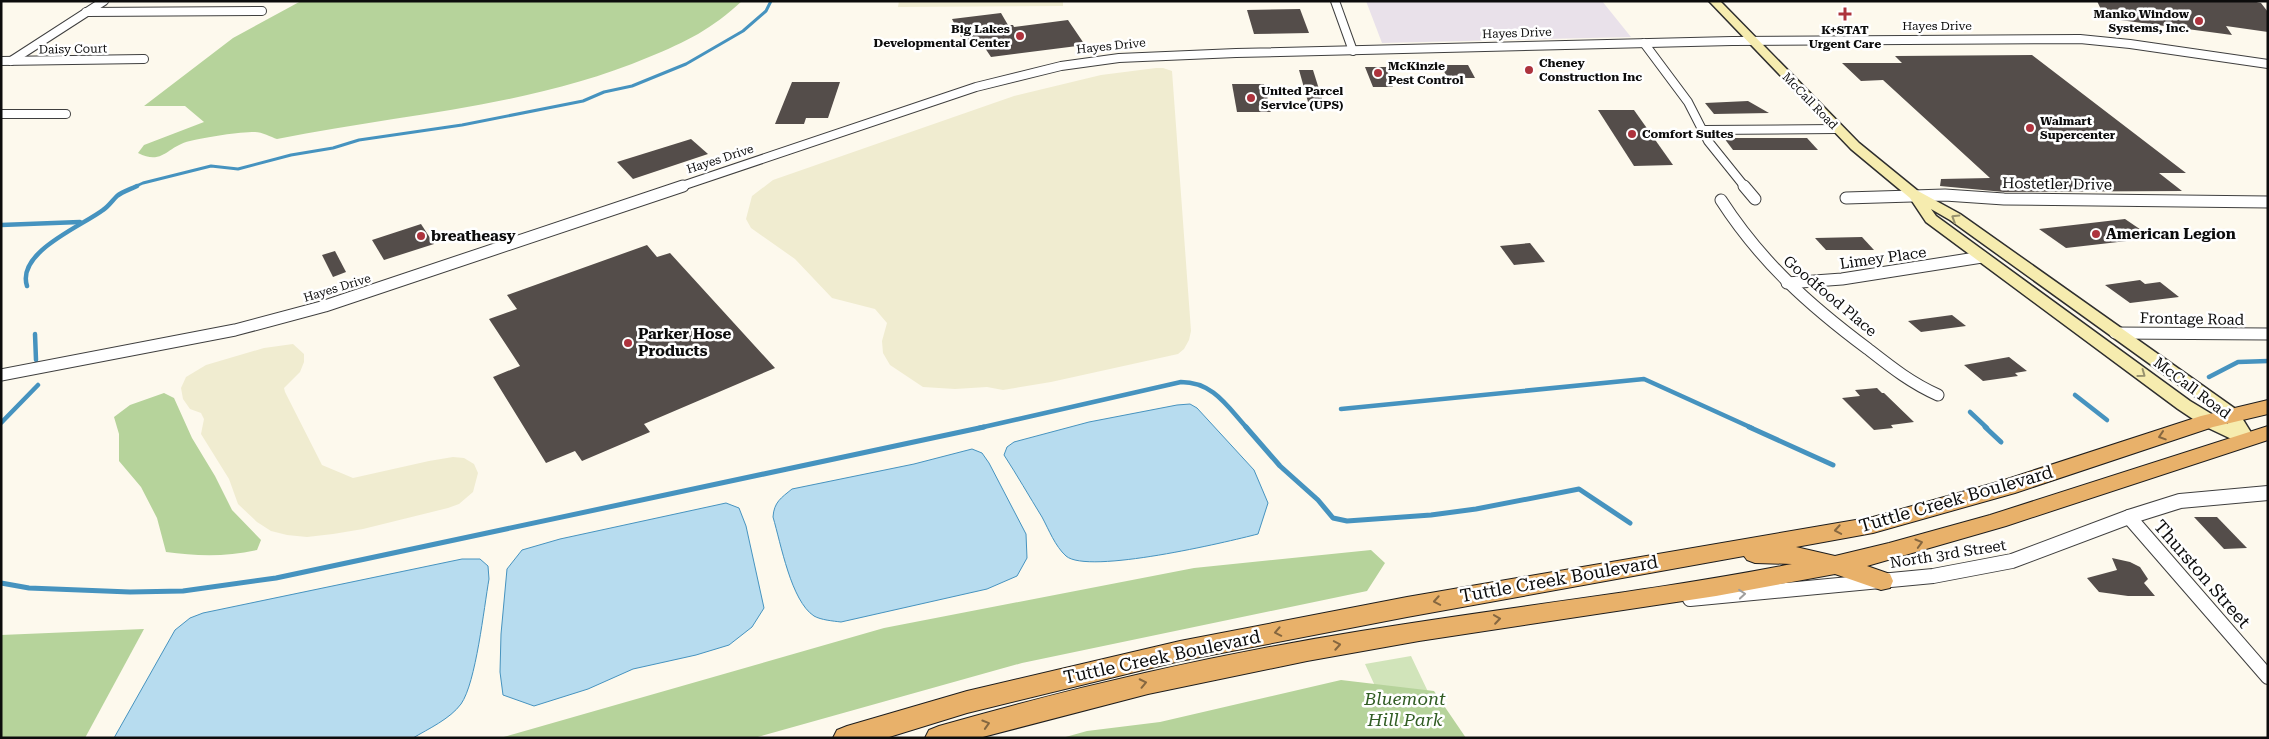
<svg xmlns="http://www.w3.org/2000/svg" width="2269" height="739" font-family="'Roboto Serif',serif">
<rect width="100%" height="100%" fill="#fdf9ed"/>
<path fill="#e9e1ea" d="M1366,1H1602L1631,37L1382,43Z"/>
<g fill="#f0ecd0">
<path d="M899,1H1063V6L898,7Z"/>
<path d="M1156,68H1163L1172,71L1191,331L1189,340L1184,349L1178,354L1051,382L1003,390L987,387L955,389L923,387L890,365L883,353L882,341L887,323L875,309L832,298L795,259L751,228L746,219L752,196L773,180L1014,96L1101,75Z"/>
<path d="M293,344L304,354V362L300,372L284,388L285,392L322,465L353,478L429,461L453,457L464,458L474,464L478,473L473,492L459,504L448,508L363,529L333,534L307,537L287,535L271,531L257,522L238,504L229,479L201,434L204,419L201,413L190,409L183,399L181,388L186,377L206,365L264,348Z"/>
</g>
<path fill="#d1e4ba" d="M1411,656L1450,738H1196L1380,697L1365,664Z"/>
<g fill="#b6d39b">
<path d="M301,1H742C712,29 686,42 649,57C531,107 401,114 277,139C271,137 262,132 255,132C239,132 206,137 190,141C167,146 163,166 138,153L144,145L204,122L185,106H144L233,38Z"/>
<path d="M164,393L174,398L192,438L215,476L232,510L261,540L257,550C226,557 196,556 166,552L157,518L141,487L119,461V434L114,417L130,405Z"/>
<path d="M1371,550L1385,563L1367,591L1022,663L754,738H500L884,628L1194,568Z"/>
<path d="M144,629L85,738H1V635Z"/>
<path d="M1341,680L1434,691L1466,738H1062L1087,731L1160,722Z"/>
</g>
<g fill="#b7dcef" stroke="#4693bf">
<path d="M1190,404L1197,408L1254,470L1268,503L1258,534C1227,542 1088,575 1066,556C1055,546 1049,530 1042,517C1029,496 1017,475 1004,455L1007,447L1014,442L1089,422L1177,405Z"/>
<path d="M972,449L982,453L989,463L1026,534L1027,558L1017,576L987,589L841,622C833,621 821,620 814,616C791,601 781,544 773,517C774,502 781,498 792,489L914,464Z"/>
<path d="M726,503L739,508L746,526L764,608L752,627L729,645L696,655L633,669L588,689L534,706L503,695L500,672L501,634L507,569L522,550L560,539Z"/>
<path d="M462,559H480L488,566L489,579C484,607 476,683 461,704C450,719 428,729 413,738H114L175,630L190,618L203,613Z"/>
</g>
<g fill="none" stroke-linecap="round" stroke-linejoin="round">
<path stroke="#4693bf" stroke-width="3" d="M134,187L143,183L211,166L238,169L291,155L333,148L359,140L462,125L583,101L604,92L632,86L686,64L743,31L766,11L771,1"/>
<g stroke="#4693bf" stroke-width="4.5">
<path d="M1,225L80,222"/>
<path d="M27,286C16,252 82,226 103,210C108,207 112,201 117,196C122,192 131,189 137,186"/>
<path d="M35,334L36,360"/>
<path d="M2209,377L2238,362L2268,361"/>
<path d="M2075,395L2107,420"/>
<path d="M1341,409L1644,379L1752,428"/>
<path d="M1970,412L1987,428"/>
<path d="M1,423L38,385"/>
<path d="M979,428L1181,382C1213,382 1227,406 1247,428"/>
</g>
<g stroke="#4693bf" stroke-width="5">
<path d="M1246,427L1280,466L1318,500L1333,518L1347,521L1431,515L1476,509L1579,489L1630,523"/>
<path d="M1749,427L1833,465"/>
<path d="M1985,427L2001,442"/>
<path d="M1,583L29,588L130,592L183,591L276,578L984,427"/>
</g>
</g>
<g fill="#544d4a">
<path d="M2097,1H2252L2261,3L2268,12V32L2226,26L2232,35L2105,18Z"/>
<path d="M1300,9L1309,33L1254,34L1247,10Z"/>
<path d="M1001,13L1008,25H1013L1014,27L1068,20L1085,45L991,57L983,45H965L952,19Z"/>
<path d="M2032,55L2186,173H2159L2182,191L2004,192L1940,186L1941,179L1990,178L1883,80L1861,81L1842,63H1902L1895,56Z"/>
<path d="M1440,65H1468L1475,78H1448Z"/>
<path d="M1365,67H1386L1393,87H1373Z"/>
<path d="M1299,70H1313L1323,102H1308Z"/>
<path d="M792,82H840L828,118H806L804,124H775Z"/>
<path d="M1232,84H1264L1271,112H1237Z"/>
<path d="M1748,101L1769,113L1714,114L1705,103Z"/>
<path d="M1598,110H1634L1673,165L1634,166Z"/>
<path d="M1724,138H1807L1818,150H1733Z"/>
<path d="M691,139L708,154L633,179L617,162Z"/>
<path d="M2125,219L2153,238L2066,248L2039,229Z"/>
<path d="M421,224L434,244L384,260L372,240Z"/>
<path d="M1862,237L1874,250H1826L1815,238Z"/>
<path d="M1530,243L1545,262L1514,265L1500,246Z"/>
<path d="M647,245L657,257L670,253L775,368L644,424L650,432L582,461L575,451L546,463L493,377L520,366L489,319L517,309L507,295Z"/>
<path d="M335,251L346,272L333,277L322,255Z"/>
<path d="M2140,280L2145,284L2160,282L2179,297L2130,303L2105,285Z"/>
<path d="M1952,315L1966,326L1921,332L1908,321Z"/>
<path d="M2009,357L2027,371L2015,373L2018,376L1983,381L1964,365Z"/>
<path d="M1877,388L1882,393H1884L1914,422L1891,425L1893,428L1874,430L1842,398L1860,396L1855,390Z"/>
<path d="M2194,517H2217L2247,548L2224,549Z"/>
<path d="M2112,558L2130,562L2140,567L2148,579L2144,583L2155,596H2128L2099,592L2087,578L2117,570Z"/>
</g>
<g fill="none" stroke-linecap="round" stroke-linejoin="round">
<defs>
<g id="minor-far2">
<path d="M1335,1L1353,51"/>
<path d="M86,12L262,11"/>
<path d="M1644,43L1688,102L1708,141L1745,187"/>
<path d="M1,61L144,59"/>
<path d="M11,61L104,1"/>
<path d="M1,114H66"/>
<path d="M1704,130L1836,129"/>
<path d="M679,187L976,87L1061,66L1119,58L1236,53L1732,41L2080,39L2130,44L2268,64"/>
</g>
<g id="minor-far1">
<path d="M1744,186L1755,199"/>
<path d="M1846,198L1945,195L2004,199L2268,202"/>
<path d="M1721,200C1761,262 1809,305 1868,349C1891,367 1911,383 1938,395"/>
<path d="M1787,283L1842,279L1982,257"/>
<path d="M2115,333L2268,334"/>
<path d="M1,375L235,330L325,306L683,186"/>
</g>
<g id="minor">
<path d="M2129,517L2268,677"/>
<path d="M1690,599L1933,576L2012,561L2129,517L2180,501L2268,493"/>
</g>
<path id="secondary" d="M1709,1H1720L1859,143L1918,191L1960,214L2237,410L2255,439L2252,443L2246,445L2240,443L2202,425L2178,409L1926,222L1910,198L1851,149ZM1931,209L1950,220L2225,418L2228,424L2190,401L1936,216Z"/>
<path id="trunk" d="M2268,400V414L2213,427L2015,493L1873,533L1796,547L1835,556L1889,543L1990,515L2268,426V440L2006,526L1867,566L1890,574L1893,581L1890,588L1881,590L1835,574L1716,596L1419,641L1307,661L1148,694L979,738H925L929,730L939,726C1078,686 1218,654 1361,631C1504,607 1649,592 1792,564L1755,563L1747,560L1744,556L1407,617L1180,661L967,713L886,738H833L837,730L847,726L967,691L1180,641L1407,597L1873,517L2001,481L2201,416Z"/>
</defs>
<use href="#minor-far2" stroke="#3f3f3f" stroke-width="10"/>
<use href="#minor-far1" stroke="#3f3f3f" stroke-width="13"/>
<use href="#minor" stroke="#3f3f3f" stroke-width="16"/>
<use href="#secondary" stroke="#2e2e2e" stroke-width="3"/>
<use href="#trunk" stroke="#1d1d1d" stroke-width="2"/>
<use href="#minor-far2" stroke="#fff" stroke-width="8"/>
<use href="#minor-far1" stroke="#fff" stroke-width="11"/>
<use href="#minor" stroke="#fff" stroke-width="14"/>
<use href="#secondary" fill="#f6ecaf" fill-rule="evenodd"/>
<use href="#trunk" fill="#e8b16a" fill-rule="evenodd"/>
</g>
<defs><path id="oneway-chevron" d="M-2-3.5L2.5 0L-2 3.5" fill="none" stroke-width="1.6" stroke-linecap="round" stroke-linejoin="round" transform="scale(1.25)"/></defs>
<g stroke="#98926e">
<use href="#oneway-chevron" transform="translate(1955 218) rotate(-148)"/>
<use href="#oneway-chevron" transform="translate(2142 374) rotate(36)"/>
</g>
<g stroke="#856740">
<use href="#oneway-chevron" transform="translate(2162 436) rotate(162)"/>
<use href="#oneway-chevron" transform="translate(1838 530) rotate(170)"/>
<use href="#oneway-chevron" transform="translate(1919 543) rotate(-16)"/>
<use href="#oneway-chevron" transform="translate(1437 601) rotate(170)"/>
<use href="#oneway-chevron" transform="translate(1497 619) rotate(-8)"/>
<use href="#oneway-chevron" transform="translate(1278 632) rotate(169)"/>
<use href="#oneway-chevron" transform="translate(1337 645) rotate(-10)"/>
<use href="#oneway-chevron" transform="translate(1143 683) rotate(-12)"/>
<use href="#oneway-chevron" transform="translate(986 724) rotate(-17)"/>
</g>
<use stroke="#9e9e9e" href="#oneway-chevron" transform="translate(1742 594) rotate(-5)"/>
<g fill="#ad333d" stroke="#fff" stroke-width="2">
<path d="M1842.5 6.5h5v5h5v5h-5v5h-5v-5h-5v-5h5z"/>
<circle cx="2199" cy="21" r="5"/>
<circle cx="1020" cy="36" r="5"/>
<circle cx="1529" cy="70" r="5"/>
<circle cx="1378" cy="73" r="5"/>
<circle cx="1251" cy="98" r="5"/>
<circle cx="2030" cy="128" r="5"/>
<circle cx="1632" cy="134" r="5"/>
<circle cx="2096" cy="234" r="5"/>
<circle cx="421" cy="236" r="5"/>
<circle cx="628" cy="343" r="5"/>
</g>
<g text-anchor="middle" stroke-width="5" stroke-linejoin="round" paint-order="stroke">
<g font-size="12" font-weight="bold" fill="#0c0c0c" stroke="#fff" text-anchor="start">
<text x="2189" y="18" text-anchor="end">Manko Window<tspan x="2189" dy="14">Systems, Inc.</tspan></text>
<text x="1010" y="33" text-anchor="end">Big Lakes<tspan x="1010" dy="14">Developmental Center</tspan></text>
<text x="1845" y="34" text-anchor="middle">K+STAT<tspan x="1845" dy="14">Urgent Care</tspan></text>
<text x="1539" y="67">Cheney<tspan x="1539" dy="14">Construction Inc</tspan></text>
<text x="1388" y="70">McKinzie<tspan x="1388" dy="14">Pest Control</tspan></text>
<text x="1261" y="95">United Parcel<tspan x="1261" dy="14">Service (UPS)</tspan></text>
<text x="2040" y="125">Walmart<tspan x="2040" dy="14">Supercenter</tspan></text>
<text x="1642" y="138">Comfort Suites</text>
</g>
<g font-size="12" fill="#0c0c0c" stroke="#fff">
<text x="1937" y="30">Hayes Drive</text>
<text transform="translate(1517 33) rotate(-2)" y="4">Hayes Drive</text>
<text transform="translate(1111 46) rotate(-6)" y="4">Hayes Drive</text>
<text transform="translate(73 49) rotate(-1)" y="4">Daisy Court</text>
<text transform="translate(1810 101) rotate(46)" y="4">McCall Road</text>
<text transform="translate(720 159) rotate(-18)" y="4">Hayes Drive</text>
<text transform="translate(337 288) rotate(-17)" y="4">Hayes Drive</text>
</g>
<g font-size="15" fill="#0c0c0c" stroke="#fff">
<text transform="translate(2057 184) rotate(1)" y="5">Hostetler Drive</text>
<text transform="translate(1883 258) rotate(-8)" y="5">Limey Place</text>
<text transform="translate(1830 296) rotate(40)" y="5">Goodfood Place</text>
<text transform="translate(2192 319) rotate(1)" y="5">Frontage Road</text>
<text transform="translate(2192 388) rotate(37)" y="5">McCall Road</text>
<text transform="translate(1948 554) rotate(-9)" y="5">North 3rd Street</text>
</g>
<g font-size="15" font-weight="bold" fill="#0c0c0c" stroke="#fff" text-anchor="start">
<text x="2106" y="239">American Legion</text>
<text x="431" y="241">breatheasy</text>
<text x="638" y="339">Parker Hose<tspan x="638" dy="17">Products</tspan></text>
</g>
<g font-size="18" fill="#0c0c0c" stroke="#fff">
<text transform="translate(1956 499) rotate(-16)" y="6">Tuttle Creek Boulevard</text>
<text transform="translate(2202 574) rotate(49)" y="6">Thurston Street</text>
<text transform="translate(1559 579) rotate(-10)" y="6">Tuttle Creek Boulevard</text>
<text transform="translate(1162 657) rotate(-12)" y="6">Tuttle Creek Boulevard</text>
</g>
<g font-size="18" font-style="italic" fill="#315d24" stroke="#fff">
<text x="1405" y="705">Bluemont<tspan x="1405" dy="21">Hill Park</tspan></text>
</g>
</g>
<rect width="2269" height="739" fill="none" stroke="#0c0c0c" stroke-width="5"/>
</svg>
